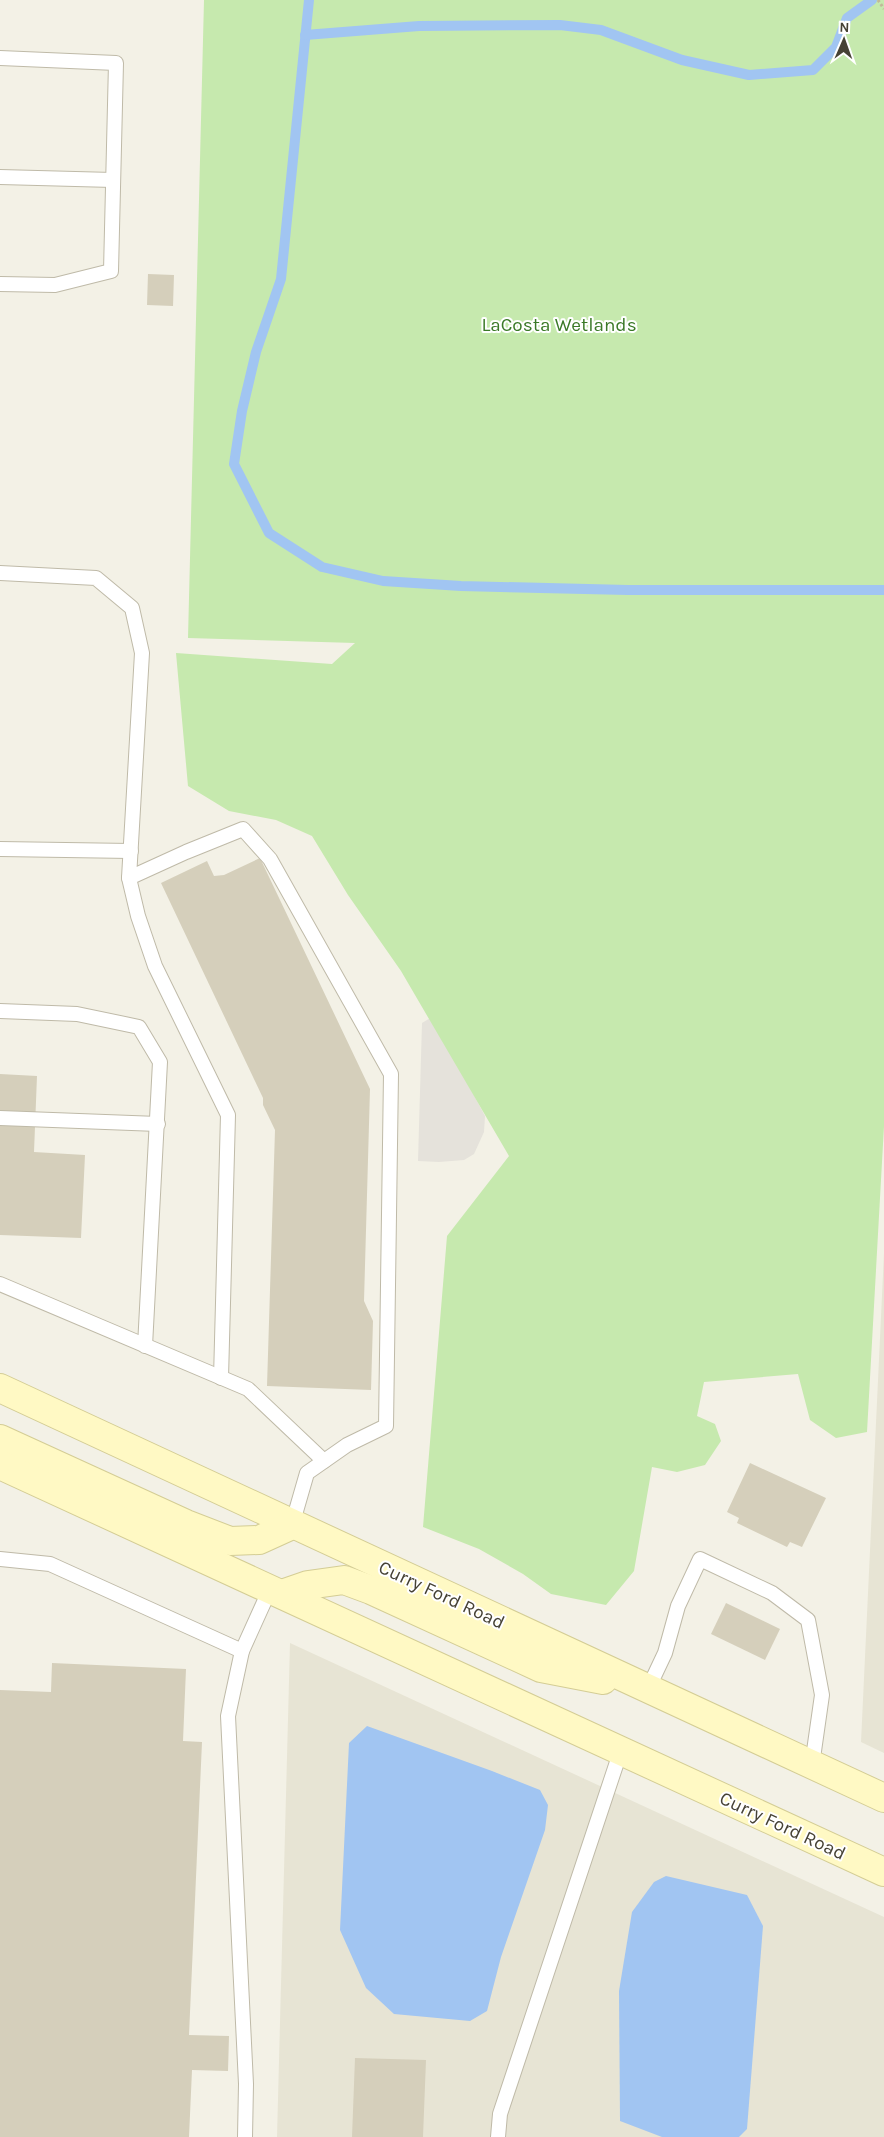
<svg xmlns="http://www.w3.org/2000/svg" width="884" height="2137" font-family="Karla,sans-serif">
<rect width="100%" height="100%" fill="#f3f1e6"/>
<g fill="#e7e4d4">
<path d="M884,1253V1753L861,1742Z"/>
<path d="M290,1643L884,1917V2137H277Z"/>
</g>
<path fill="#e5e2db" d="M432,1017L485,1116L484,1132L474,1154L464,1160L439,1162L418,1161L422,1023Z"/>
<path fill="#c6e9ae" d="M204,0H884V1126L867,1432L836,1438L810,1420L798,1374L704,1382L697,1416L715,1424L721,1441L705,1465L677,1472L652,1467L634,1571L606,1605L551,1594L523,1574L479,1549L423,1527L447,1236L509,1156L401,971L348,895L312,836L276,820L229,811L188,786L176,653L332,664L355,643L188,638Z"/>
<g fill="#a1c5f2">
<path d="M367,1726L492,1771L540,1790L548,1805L545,1830L501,1957L487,2011L470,2021L394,2014L366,1988L340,1930L349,1743Z"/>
<path d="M666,1876L747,1895L763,1926L747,2129L739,2137H662L620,2121L619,1991L632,1912L654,1882Z"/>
</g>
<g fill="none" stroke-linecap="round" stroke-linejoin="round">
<g stroke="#a1c5f2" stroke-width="10">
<path d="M309,0L281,279L256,352L242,411L234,464L269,533L322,567L383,581L461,586L628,590H884"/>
<path d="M305,35L419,26L560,25L601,30L682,60L749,75L813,70L836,47L847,18L872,0"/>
</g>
</g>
<g fill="#d5cfbb">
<path d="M148,274L174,275L173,306L147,305Z"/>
<path d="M260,858L370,1089L364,1301L373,1321L371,1390L267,1386L275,1130L263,1105V1098L161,883L207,861L214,876L224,875Z"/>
<path d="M0,1074L37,1076L34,1152L85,1155L81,1238L0,1235Z"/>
<path d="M750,1463L826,1498L802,1547L790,1542L787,1547L737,1523L739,1518L727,1512Z"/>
<path d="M726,1603L780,1629L765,1660L711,1634Z"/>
<path d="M52,1663L186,1669L183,1741L202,1742L189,2035L229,2036L228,2071L192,2070L189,2137H0V1690L51,1692Z"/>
<path d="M355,2058L426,2060L423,2137H352Z"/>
</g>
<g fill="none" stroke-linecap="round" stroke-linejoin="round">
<defs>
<g id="service">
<path d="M0,58L116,63L111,271L55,285L0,284"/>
<path d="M0,177L113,180"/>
<path d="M0,573L96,578L132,608L142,653L129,878L186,852L243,829L270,859L391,1074L386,1426L347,1445L307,1473L292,1525"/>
<path d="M0,849L131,851"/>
<path d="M129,878L138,916L155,966L228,1115L221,1378"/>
<path d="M0,1011L77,1014L139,1027L160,1062L145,1346"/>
<path d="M0,1118L158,1124"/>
<path d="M0,1284L248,1389L324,1461"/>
<path d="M0,1559L50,1564L242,1651"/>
<path d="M648,1689L665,1653L678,1606L700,1559L772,1593L808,1620L822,1695L812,1765"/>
<path d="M245,2137L246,2084L228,1716L242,1651L270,1589"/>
<path d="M498,2137L500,2114L621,1750"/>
</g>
<g id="secondary">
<path d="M0,1388L884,1798"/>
<path d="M0,1439L186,1524L230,1541L259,1540L292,1525"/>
<path d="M0,1465L884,1872"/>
<path d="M282,1594L308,1585L344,1580L371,1590L541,1668L603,1680"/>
</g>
</defs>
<use href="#service" stroke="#bfbaa8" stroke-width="16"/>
<use href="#secondary" stroke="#d4cd95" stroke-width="30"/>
<path stroke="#c1b999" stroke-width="3" stroke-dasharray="2.5 2.5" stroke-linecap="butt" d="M878,0L884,9"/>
<use href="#service" stroke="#fff" stroke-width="14"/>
<use href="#secondary" stroke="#fff9c4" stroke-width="28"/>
</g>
<g text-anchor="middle" stroke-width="4" stroke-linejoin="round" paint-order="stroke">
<g font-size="19" fill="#3a7927" stroke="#fff">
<text x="559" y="331">LaCosta Wetlands</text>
</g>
<g font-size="19" fill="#464235" stroke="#fff">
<text transform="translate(442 1594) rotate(25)" y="7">Curry Ford Road</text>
<text transform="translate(783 1825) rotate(25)" y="7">Curry Ford Road</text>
</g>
</g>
<g transform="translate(844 40) rotate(2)" stroke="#ffffff" stroke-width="4" paint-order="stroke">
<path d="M0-4L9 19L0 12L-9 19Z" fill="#464235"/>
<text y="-8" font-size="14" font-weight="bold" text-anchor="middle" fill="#464235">N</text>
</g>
</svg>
